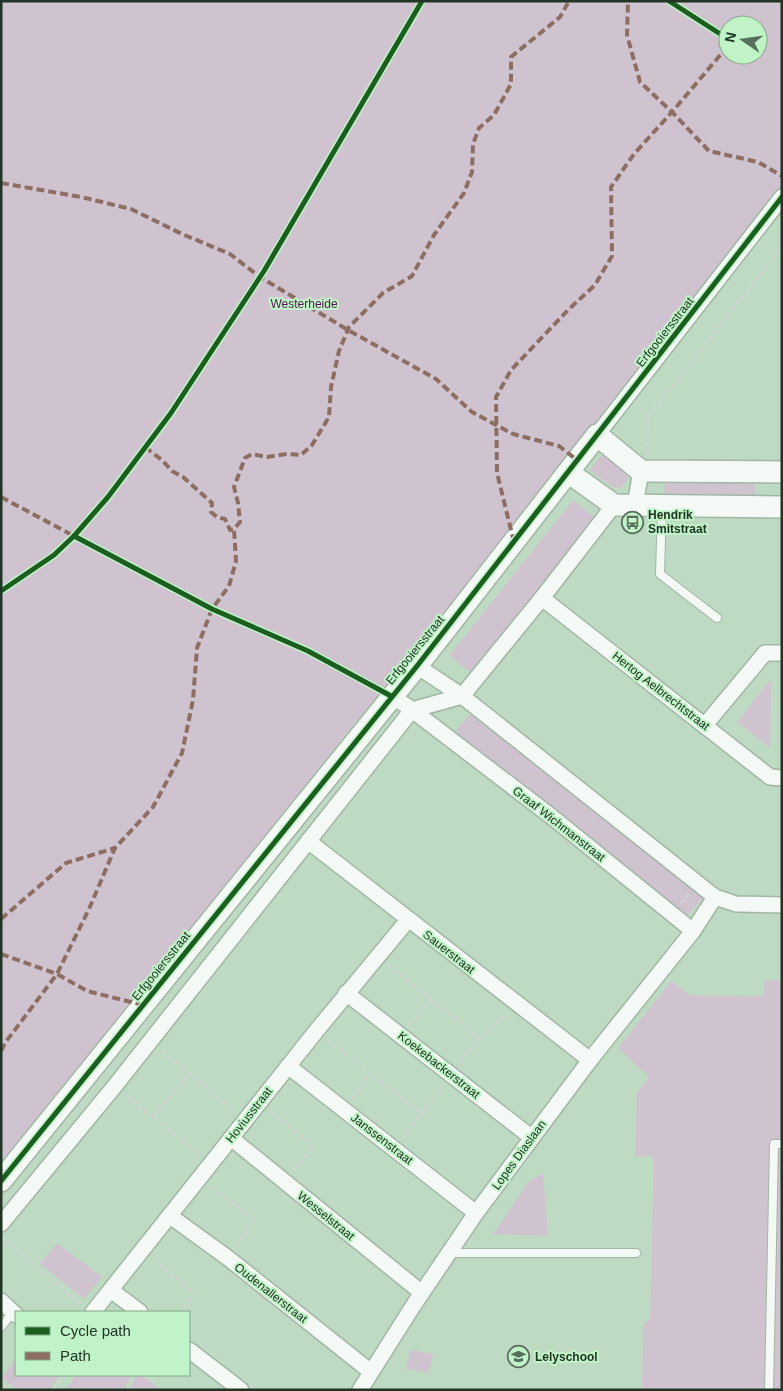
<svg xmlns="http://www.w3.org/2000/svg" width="783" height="1391" font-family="Arial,sans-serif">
<rect width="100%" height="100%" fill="#bedac3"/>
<g fill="#d0c3d0" fill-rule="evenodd">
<path d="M1,1H782V188L654,347L582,441L394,678L352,726L1,1171ZM728,25H758V55H728Z"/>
<path d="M604,455L629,473L628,479L620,488L613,487L590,470L599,458Z"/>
<path d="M665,478L755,481V498L664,496Z"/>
<path d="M573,500L596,519L472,673L449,656Z"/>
<path d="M771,679L770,748L737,722Z"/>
<path d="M470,714L703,897L687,916L453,734Z"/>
<path d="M765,980H782V1390H642L643,1325L650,1319L654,1156L635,1157L637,1092L649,1077L618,1048L671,981L690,995L763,996Z"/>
<path d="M543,1174L548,1236L493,1234L528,1182Z"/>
<path d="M57,1243L102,1277L84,1299L40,1264Z"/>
<path d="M410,1350L433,1354L429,1373L406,1369Z"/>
<path d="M16,1359V1375H60L49,1390H18L1,1378Z"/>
<path d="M74,1375H131L124,1390H65L74,1378Z"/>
<path d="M137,1375H142L160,1390H129Z"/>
</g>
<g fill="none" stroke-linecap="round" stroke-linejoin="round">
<defs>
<g id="lane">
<path d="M662,507L660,574L717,618"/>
<path d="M450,1253H636"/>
<path d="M1,1327L13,1312"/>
<path d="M769,1390L774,1144H782"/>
</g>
<g id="street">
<path d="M597,435L782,197"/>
<path d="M635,505L641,471"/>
<path d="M542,598L770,777L782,778"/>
<path d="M417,666L462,696L715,897L736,904L782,905"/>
<path d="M391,696L407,706L552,817L693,931"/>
<path d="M705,725L765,653H782"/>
<path d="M308,841L590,1060"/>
<path d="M346,993L531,1137"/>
<path d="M288,1066L476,1213"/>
<path d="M231,1138L422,1293"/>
<path d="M170,1216L228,1258L371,1372"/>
<path d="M1,1224L114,1087L412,710L462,696L542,598L614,505"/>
<path d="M112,1291L140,1312"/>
<path d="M1,1301L16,1315"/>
<path d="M93,1312L317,1030L408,920"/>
<path d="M189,1350L241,1390"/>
<path d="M360,1390L413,1306L476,1213L590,1060L693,931L715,897"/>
</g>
<g id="secondary">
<path d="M568,472L614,505L782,507"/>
<path d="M1,1181L417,666L597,435L641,471L782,472"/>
</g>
</defs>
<use href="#lane" stroke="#a1b6a4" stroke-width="10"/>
<use href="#street" stroke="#a1b6a4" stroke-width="18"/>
<use href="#secondary" stroke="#a1b6a4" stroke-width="24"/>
<g stroke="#cdd7cf" stroke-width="2.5" stroke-dasharray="5 2.5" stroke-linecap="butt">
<path d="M648,454L649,416L782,247"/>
<path d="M681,903L689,894"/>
<path d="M388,965L479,1038"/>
<path d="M410,1025L431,999"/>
<path d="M327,1039L422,1114"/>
<path d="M162,1051L190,1074"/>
<path d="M460,1063L479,1038L506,1014"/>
<path d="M126,1097L153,1117"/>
<path d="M352,1098L371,1073"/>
<path d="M270,1111L314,1146L294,1170"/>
<path d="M403,1138L442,1087"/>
<path d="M199,1154L153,1117L190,1074L234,1111"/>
<path d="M211,1187L255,1220L236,1246"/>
<path d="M2,1238L81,1303"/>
<path d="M153,1259L195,1294L181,1312"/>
<path d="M144,1375L162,1390"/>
<path d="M3,1384L12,1390"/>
<path d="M53,1390L65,1375"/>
<path d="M127,1390L134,1375"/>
</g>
<use href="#lane" stroke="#f5f9f6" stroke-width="8"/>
<use href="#street" stroke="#f5f9f6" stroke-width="15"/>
<use href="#secondary" stroke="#f5f9f6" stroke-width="21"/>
<g stroke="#8d6e63" stroke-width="4" stroke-dasharray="8 4" stroke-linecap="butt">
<path d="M728,46L672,112L709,151L758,162L782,176"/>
<path d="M1,183L81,197L131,209L182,234L230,254L260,277L348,330L436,379L472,412L513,434L559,446L577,460"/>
<path d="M145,447L162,460L172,471L183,477L212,503L211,512L217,517L225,519L230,530L234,529L240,522L238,503L234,487L245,458L252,454L267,457L287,454L301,455L312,445L329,417L331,387L339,351L349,327L383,293L412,276L434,235L464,193L472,172L473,144L479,128L494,115L511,84V57L560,17L569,1"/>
<path d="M1,497L74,536"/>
<path d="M514,542L497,473L496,397L511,370L568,310L595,285L612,256L611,187L634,154L672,112L640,82L627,35L628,1"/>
<path d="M1,919L66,863L115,848"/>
<path d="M1,954L57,974L87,991L143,1005"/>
<path d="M1,1051L5,1043L57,974L89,909L115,848L153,807L182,753L193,700L197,648L212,609L229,586L236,561L234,529"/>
</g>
<defs>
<g id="cycleway">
<path d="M669,1L728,39"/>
<path d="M74,536L212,609L308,651L391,696"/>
<path d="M1,591L54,555L74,536L108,497L171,413L264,271L422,1"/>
<path d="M1,1181L417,666L782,197"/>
</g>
</defs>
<use href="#cycleway" stroke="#c0f3c7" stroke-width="8"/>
<use href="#cycleway" stroke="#1b5e20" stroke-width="5"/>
</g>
<defs>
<symbol id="bus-ring" viewBox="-11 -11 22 22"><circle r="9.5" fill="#c0f3c7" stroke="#586f5c" stroke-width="1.5"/><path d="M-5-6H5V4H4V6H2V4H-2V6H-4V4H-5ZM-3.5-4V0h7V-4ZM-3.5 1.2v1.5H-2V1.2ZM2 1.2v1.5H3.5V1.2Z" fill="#586f5c"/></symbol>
<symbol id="school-ring" viewBox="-11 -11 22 22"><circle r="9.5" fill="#c0f3c7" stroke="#586f5c" stroke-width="1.5"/><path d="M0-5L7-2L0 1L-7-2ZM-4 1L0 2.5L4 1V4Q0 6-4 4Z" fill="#586f5c"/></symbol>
</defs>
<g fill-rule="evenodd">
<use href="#bus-ring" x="620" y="510" width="25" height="25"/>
<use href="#school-ring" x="506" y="1344" width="25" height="25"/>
</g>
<g text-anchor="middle" stroke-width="4" stroke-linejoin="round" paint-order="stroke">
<g font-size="12" fill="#551553" stroke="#c0f3c7">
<text x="304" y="308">Westerheide</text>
</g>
<g font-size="12" fill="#213524" stroke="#c0f3c7">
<text transform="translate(665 332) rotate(-52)" y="4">Erfgooiersstraat</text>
<text transform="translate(415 650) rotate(-51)" y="4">Erfgooiersstraat</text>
<text transform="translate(661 691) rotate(38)" y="4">Hertog Aelbrechtstraat</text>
<text transform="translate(559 824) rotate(38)" y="4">Graaf Wichmanstraat</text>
<text transform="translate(449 952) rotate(38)" y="4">Sauerstraat</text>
<text transform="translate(161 966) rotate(-51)" y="4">Erfgooiersstraat</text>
<text transform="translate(439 1065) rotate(38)" y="4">Koekebackerstraat</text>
<text transform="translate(249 1115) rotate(-52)" y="4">Hoviusstraat</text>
<text transform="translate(382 1139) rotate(38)" y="4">Janssenstraat</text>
<text transform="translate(519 1155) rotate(-54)" y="4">Lopes Diaslaan</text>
<text transform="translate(326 1216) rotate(39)" y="4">Wesselstraat</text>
<text transform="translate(271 1293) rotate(38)" y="4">Oudenallerstraat</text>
</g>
<g font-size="12" font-weight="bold" fill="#213524" stroke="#c0f3c7" text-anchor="start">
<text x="648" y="519">Hendrik<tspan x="648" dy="14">Smitstraat</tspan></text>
<text x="535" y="1361">Lelyschool</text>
</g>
</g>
<rect width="783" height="1391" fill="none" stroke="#213524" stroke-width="5"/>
<rect x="15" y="1311" width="175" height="65" fill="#c0f3c7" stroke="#80a786"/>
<rect x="25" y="1327" width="25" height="8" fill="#1b5e20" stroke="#80a786"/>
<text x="60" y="1336" font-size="15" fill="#213524">Cycle path</text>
<rect x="25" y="1352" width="25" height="8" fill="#8d6e63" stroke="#80a786"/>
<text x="60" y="1361" font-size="15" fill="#213524">Path</text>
<g transform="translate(743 40) rotate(283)"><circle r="24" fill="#c0f3c7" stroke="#80a786"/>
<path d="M0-4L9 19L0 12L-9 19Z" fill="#586f5c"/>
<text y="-8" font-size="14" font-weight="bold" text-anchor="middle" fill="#213524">N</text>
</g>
</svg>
